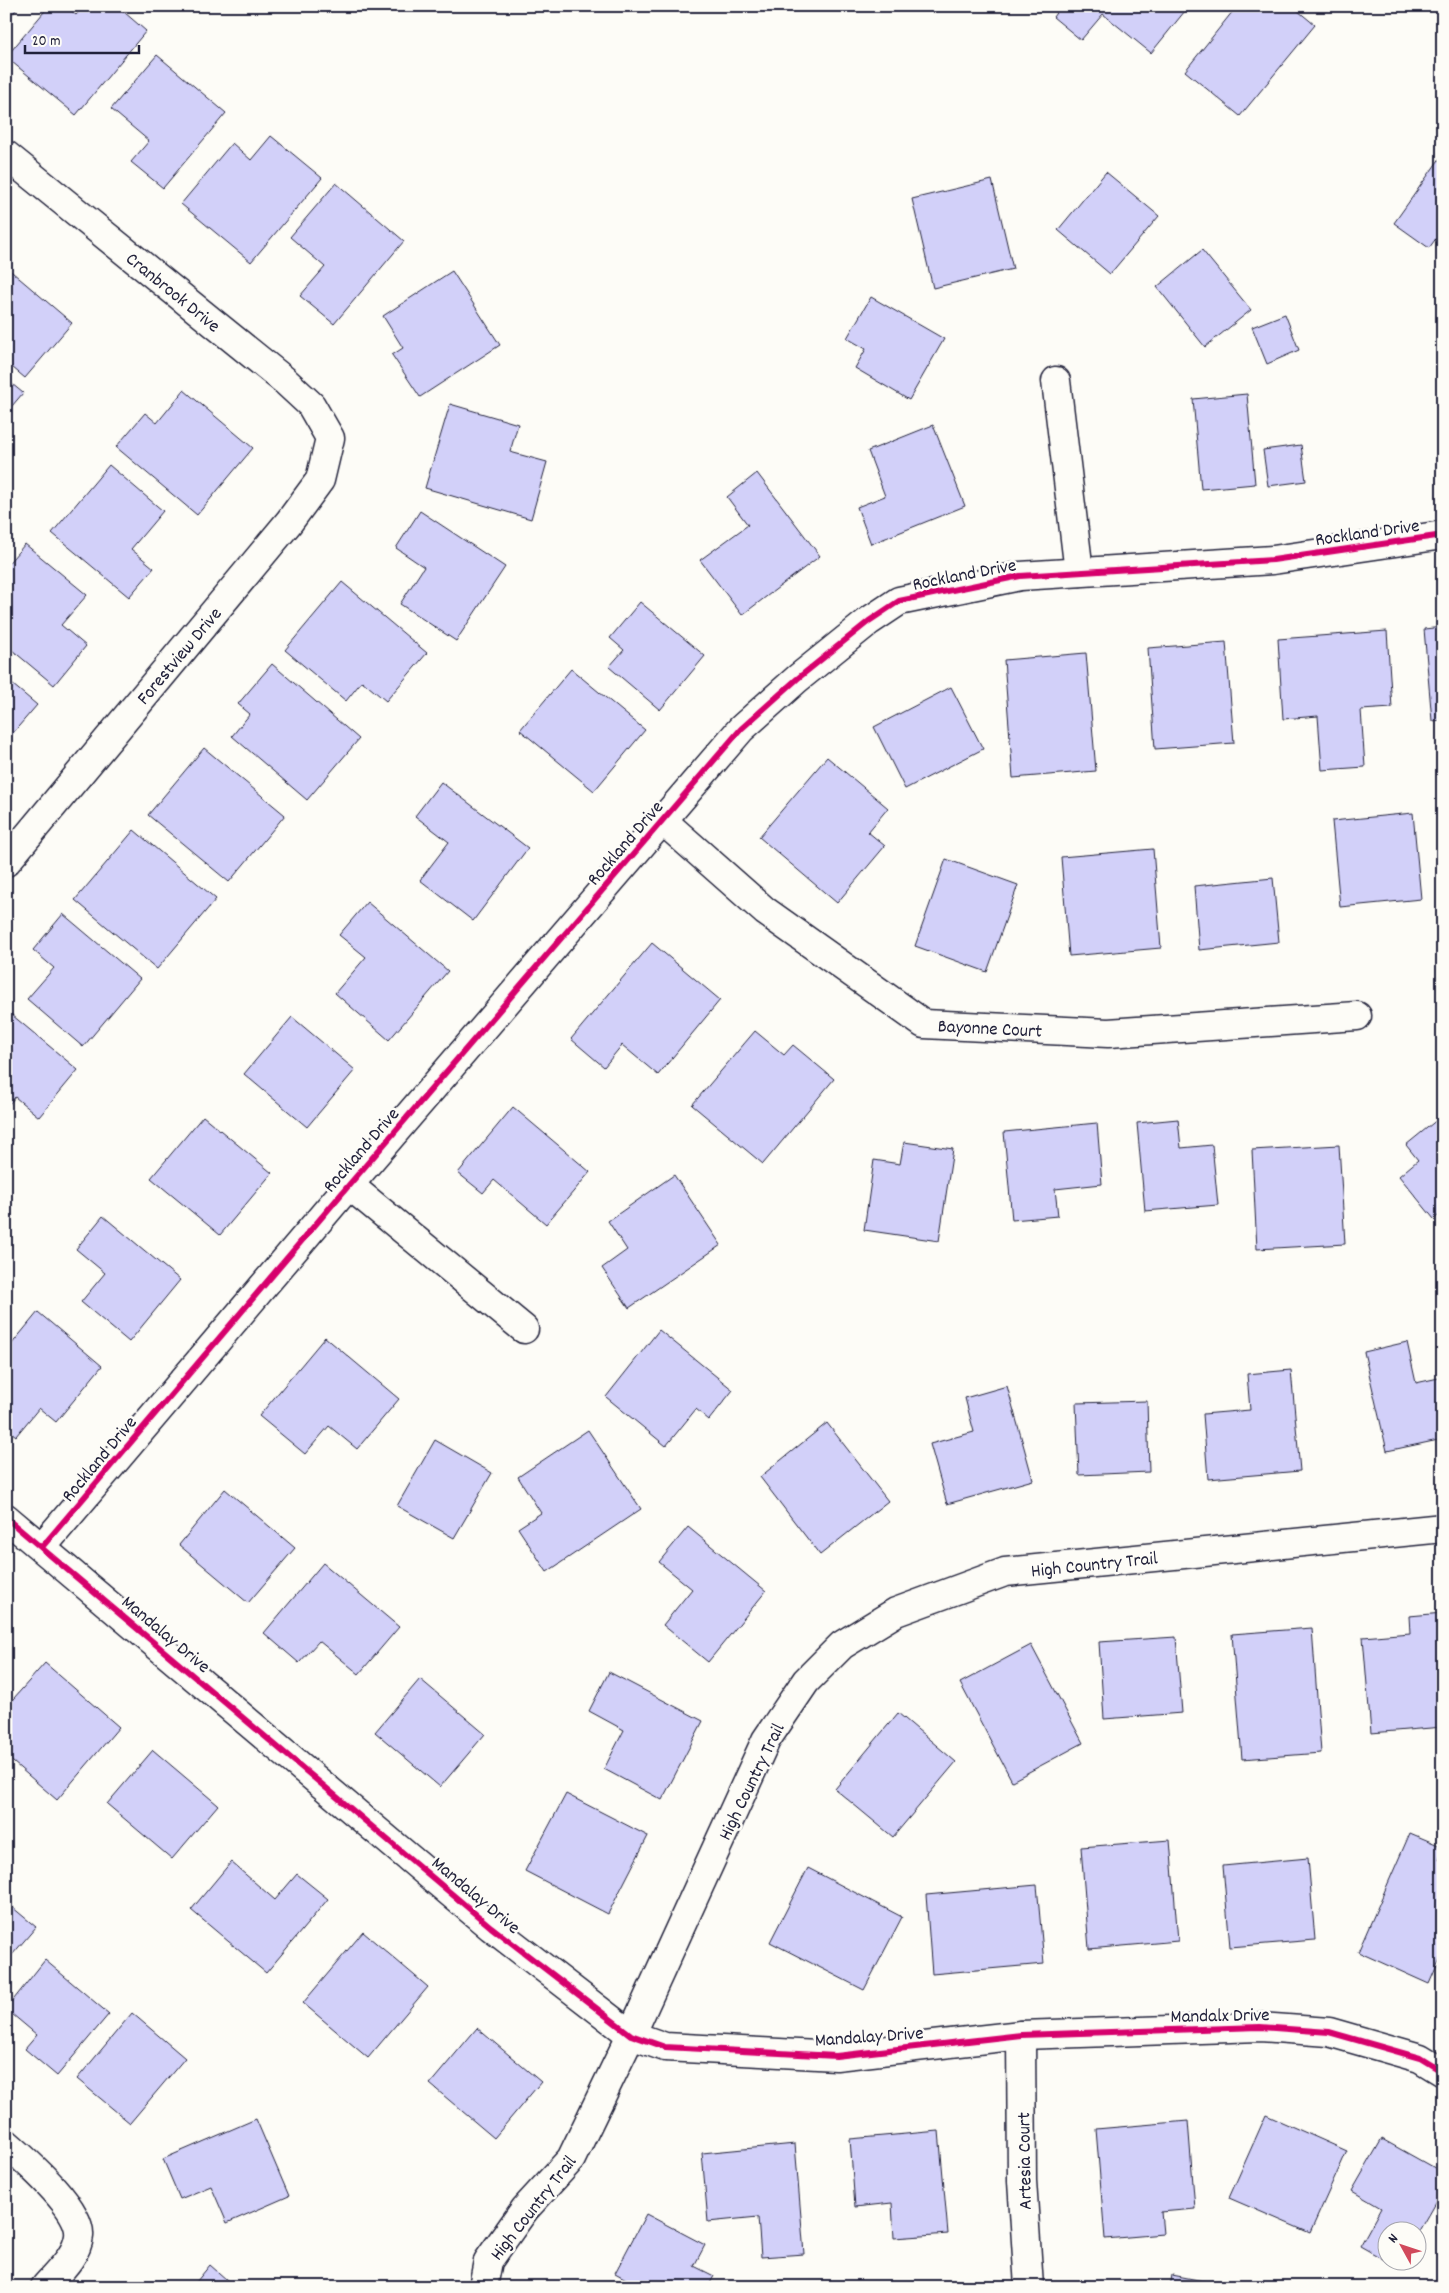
<svg xmlns="http://www.w3.org/2000/svg" width="1449" height="2293" font-family="Dekko,sans-serif">
<rect width="100%" height="100%" fill="#fdfcf7"/>
<filter id="ink" filterUnits="userSpaceOnUse"><feTurbulence type="fractalNoise" baseFrequency=".02" numOctaves="2"/><feDisplacementMap in="SourceGraphic" scale="10" xChannelSelector="R" yChannelSelector="G"/><feConvolveMatrix kernelMatrix="1 2 1 2 8 2 1 2 1" color-interpolation-filters="sRGB"/></filter>
<g filter="url(#ink)">
<g fill="#d2d0f9" stroke="#22223b">
<path d="M6,6H19L6,22Z"/>
<path d="M49,6H66L76,15L84,6H117L146,31L76,115L6,57Z"/>
<path d="M1061,6H1189L1151,53L1103,14L1081,40L1053,17Z"/>
<path d="M1237,6H1292L1315,25L1240,116L1185,71Z"/>
<path d="M157,55L226,113L163,188L131,162L149,141L111,109Z"/>
<path d="M271,136L322,178L251,262L181,204L232,143L251,160Z"/>
<path d="M1443,154V229L1429,248L1394,223Z"/>
<path d="M1106,172L1159,216L1110,274L1058,230Z"/>
<path d="M992,180L1013,269L933,288L912,199Z"/>
<path d="M336,183L404,241L334,324L300,296L325,267L290,237Z"/>
<path d="M1202,250L1251,310L1205,347L1157,287Z"/>
<path d="M6,267L72,323L25,378L6,362Z"/>
<path d="M452,271L500,345L420,397L392,355L403,348L383,316Z"/>
<path d="M871,297L944,339L909,400L855,368L866,349L847,338Z"/>
<path d="M1285,314L1299,350L1267,364L1252,327Z"/>
<path d="M6,379L23,393L6,413Z"/>
<path d="M184,390L253,448L197,515L116,447L145,413L157,423Z"/>
<path d="M1247,394L1255,484L1201,489L1193,399Z"/>
<path d="M450,404L518,424L510,452L547,462L531,519L425,488Z"/>
<path d="M933,425L965,506L871,544L857,507L885,496L868,451Z"/>
<path d="M1301,445L1306,481L1268,486L1263,450Z"/>
<path d="M109,465L163,511L131,549L154,568L129,597L52,533Z"/>
<path d="M757,473L820,556L742,615L700,560L748,525L727,497Z"/>
<path d="M420,511L505,567L456,641L400,604L424,567L396,548Z"/>
<path d="M25,544L87,595L61,625L86,646L54,685L6,645V566Z"/>
<path d="M342,582L427,653L386,701L362,681L346,701L285,650Z"/>
<path d="M640,602L705,656L660,710L609,667L624,650L610,638Z"/>
<path d="M1443,627V720L1432,721L1424,629Z"/>
<path d="M1387,631L1392,708L1361,710L1365,767L1322,770L1318,716L1283,719L1278,639Z"/>
<path d="M1226,642L1234,743L1155,749L1148,648Z"/>
<path d="M1086,653L1096,771L1013,778L1004,660Z"/>
<path d="M272,664L359,739L307,800L232,736L250,714L238,704Z"/>
<path d="M571,669L645,730L594,791L520,730Z"/>
<path d="M6,679L37,705L6,741Z"/>
<path d="M951,687L983,749L905,789L874,727Z"/>
<path d="M204,748L285,815L229,882L148,815Z"/>
<path d="M827,757L888,808L868,832L885,846L837,903L759,837Z"/>
<path d="M441,782L528,848L473,921L420,880L449,842L415,816Z"/>
<path d="M1413,813L1421,899L1340,907L1332,821Z"/>
<path d="M134,830L216,899L157,969L75,900Z"/>
<path d="M1153,849L1161,948L1069,956L1061,857Z"/>
<path d="M946,859L1018,885L987,972L915,946Z"/>
<path d="M1273,878L1279,942L1199,950L1194,886Z"/>
<path d="M367,902L448,971L389,1040L335,993L366,957L339,935Z"/>
<path d="M63,914L140,979L83,1047L27,999L54,968L33,950Z"/>
<path d="M652,943L720,1000L658,1075L622,1045L604,1067L571,1039Z"/>
<path d="M6,1010L78,1070L39,1117L15,1097L6,1108Z"/>
<path d="M292,1017L355,1070L307,1127L244,1074Z"/>
<path d="M755,1031L784,1055L793,1045L834,1079L763,1164L692,1105Z"/>
<path d="M513,1107L590,1172L546,1224L494,1180L483,1193L458,1173Z"/>
<path d="M1443,1115V1212L1434,1219L1399,1176L1418,1160L1406,1145Z"/>
<path d="M203,1116L272,1173L220,1235L151,1178Z"/>
<path d="M1178,1119L1181,1148L1212,1145L1218,1205L1145,1211L1137,1123Z"/>
<path d="M1097,1123L1102,1184L1055,1189L1058,1216L1012,1220L1004,1132Z"/>
<path d="M904,1142L953,1149L939,1241L864,1230L874,1160L900,1164Z"/>
<path d="M1339,1145L1345,1244L1257,1249L1252,1150Z"/>
<path d="M674,1175L721,1245L629,1308L602,1268L627,1250L608,1221Z"/>
<path d="M103,1216L180,1280L129,1342L81,1302L105,1273L76,1249Z"/>
<path d="M38,1312L102,1366L56,1422L39,1408L16,1436L6,1428V1351Z"/>
<path d="M659,1330L733,1390L709,1420L696,1409L666,1446L606,1397Z"/>
<path d="M325,1337L399,1399L357,1449L329,1426L305,1454L259,1416Z"/>
<path d="M1407,1342L1416,1383L1443,1377V1439L1387,1451L1364,1352Z"/>
<path d="M1291,1370L1300,1471L1208,1479L1203,1414L1250,1410L1247,1374Z"/>
<path d="M1007,1386L1033,1480L947,1504L930,1444L974,1432L965,1398Z"/>
<path d="M1147,1401L1149,1472L1079,1475L1076,1403Z"/>
<path d="M827,1423L888,1501L820,1555L760,1477Z"/>
<path d="M588,1430L641,1509L547,1572L518,1528L541,1513L518,1477Z"/>
<path d="M435,1440L492,1473L454,1538L397,1506Z"/>
<path d="M225,1489L295,1548L248,1603L179,1545Z"/>
<path d="M688,1527L766,1591L708,1662L663,1625L692,1589L659,1562Z"/>
<path d="M323,1563L399,1627L359,1674L319,1641L299,1663L264,1633Z"/>
<path d="M1443,1613V1727L1371,1733L1363,1637L1410,1633L1409,1616Z"/>
<path d="M1312,1628L1321,1753L1242,1759L1232,1634Z"/>
<path d="M1176,1637L1182,1713L1104,1719L1099,1642Z"/>
<path d="M1031,1645L1083,1743L1012,1781L960,1683Z"/>
<path d="M45,1663L119,1727L57,1800L6,1756V1707Z"/>
<path d="M609,1672L703,1721L662,1800L604,1769L624,1730L589,1711Z"/>
<path d="M420,1679L485,1734L440,1787L375,1732Z"/>
<path d="M898,1713L956,1762L893,1837L835,1789Z"/>
<path d="M153,1750L218,1805L172,1859L107,1804Z"/>
<path d="M566,1794L648,1836L608,1914L525,1871Z"/>
<path d="M1410,1833L1443,1847L1439,1860L1443,1861V1952L1429,1984L1358,1952Z"/>
<path d="M1170,1840L1178,1941L1089,1949L1081,1847Z"/>
<path d="M1308,1858L1315,1940L1230,1947L1223,1866Z"/>
<path d="M231,1862L275,1900L297,1874L328,1899L266,1973L191,1910Z"/>
<path d="M808,1868L902,1917L864,1990L770,1942Z"/>
<path d="M1037,1885L1044,1964L932,1974L926,1895Z"/>
<path d="M6,1902L36,1927L6,1962Z"/>
<path d="M363,1932L428,1987L368,2058L303,2003Z"/>
<path d="M45,1960L109,2014L57,2076L25,2049L37,2035L6,2009Z"/>
<path d="M132,2013L185,2058L130,2123L77,2079Z"/>
<path d="M477,2028L541,2082L494,2138L430,2084Z"/>
<path d="M1266,2115L1347,2151L1310,2233L1229,2198Z"/>
<path d="M256,2119L289,2196L227,2223L211,2186L180,2199L163,2159Z"/>
<path d="M1188,2121L1195,2209L1161,2212L1163,2234L1105,2239L1096,2129Z"/>
<path d="M939,2131L948,2234L894,2238L892,2203L855,2207L850,2139Z"/>
<path d="M1382,2139L1443,2173V2189L1416,2236V2230H1386V2260H1403L1399,2268L1360,2246L1381,2208L1352,2191Z"/>
<path d="M795,2144L804,2254L761,2257L758,2217L708,2222L702,2153Z"/>
<path d="M646,2214L705,2245L694,2266L714,2276L708,2287H641L615,2273Z"/>
<path d="M210,2265L235,2287H192Z"/>
<path d="M1172,2275L1230,2286V2287H1170Z"/>
</g>
<g fill="none" stroke-linecap="round" stroke-linejoin="round">
<defs>
<g id="minor">
<path d="M6,155L284,380L311,405L330,438L320,480L289,522L6,862"/>
<path d="M1056,381L1079,572"/>
<path d="M662,820L765,911L924,1024L1108,1033L1357,1016"/>
<path d="M349,1185L524,1329"/>
<path d="M6,1518L491,1927L631,2035L665,2047L836,2056L1021,2035L1260,2027L1329,2032L1420,2058L1443,2072"/>
<path d="M42,1547L349,1185L741,729L797,679L869,621L899,601L1020,576L1273,560L1443,535"/>
<path d="M1021,2035L1022,2181L1029,2287"/>
<path d="M6,2143C25,2160 82,2209 79,2236C77,2256 57,2273 45,2287"/>
<path d="M483,2287L488,2261L525,2209L571,2159L631,2035L766,1740L806,1681L842,1645L896,1612L1005,1572L1443,1528"/>
</g>
</defs>
<use href="#minor" stroke="#22223b" stroke-width="31"/>
<use href="#minor" stroke="#fdfcf7" stroke-width="28"/>
<defs>
<g id="cycleway">
<path d="M6,1518L491,1927L631,2035L665,2047L836,2056L1021,2035L1260,2027L1329,2032L1420,2058L1443,2072"/>
<path d="M42,1547L349,1185L741,729L797,679L869,621L899,601L1020,576L1273,560L1443,535"/>
</g>
</defs>
<use href="#cycleway" stroke="#fdfcf7" stroke-width="9"/>
<use href="#cycleway" stroke="#d6006c" stroke-width="6"/>
</g>
</g>
<g text-anchor="middle" stroke-width="5" stroke-linejoin="round" paint-order="stroke">
<g font-size="19" fill="#22223b" stroke="#fdfcf7">
<text transform="translate(174 291) rotate(39)" y="7">Cranbrook Drive</text>
<text transform="translate(1367 531) rotate(-8)" y="7">Rockland Drive</text>
<text transform="translate(964 573) rotate(-11)" y="7">Rockland Drive</text>
<text transform="translate(178 655) rotate(-50)" y="7">Forestview Drive</text>
<text transform="translate(624 842) rotate(-49)" y="7">Rockland Drive</text>
<text transform="translate(990 1027) rotate(3)" y="7">Bayonne Court</text>
<text transform="translate(360 1149) rotate(-49)" y="7">Rockland Drive</text>
<text transform="translate(98 1458) rotate(-50)" y="7">Rockland Drive</text>
<text transform="translate(1094 1563) rotate(-6)" y="7">High Country Trail</text>
<text transform="translate(167 1633) rotate(40)" y="7">Mandalay Drive</text>
<text transform="translate(750 1781) rotate(-64)" y="7">High Country Trail</text>
<text transform="translate(477 1894) rotate(40)" y="7">Mandalay Drive</text>
<text transform="translate(1220 2014) rotate(-1)" y="7">Mandalx Drive</text>
<text transform="translate(869 2035) rotate(-4)" y="7">Mandalay Drive</text>
<text transform="translate(1023 2161) rotate(-91)" y="7">Artesia Court</text>
<text transform="translate(532 2207) rotate(-52)" y="7">High Country Trail</text>
</g>
</g>
<rect width="1449" height="2293" fill="none" stroke="#fdfcf7" stroke-width="25"/>
<rect x="12" y="12" width="1424" height="2268" fill="none" stroke="#22223b" stroke-width="2" filter="url(#ink)"/>
<g transform="translate(1402 2246) rotate(310)"><circle r="24" fill="#fdfcf7" stroke="#a5a5ac"/>
<path d="M0-4L9 19L0 12L-9 19Z" fill="#d1495b"/>
<text y="-8" font-size="14" font-weight="bold" text-anchor="middle" fill="#22223b">N</text>
</g>
<path d="M25 45v8h114v-8" fill="none" stroke="#22223b" stroke-width="2.5"/>
<text x="32" y="45" font-size="15" fill="#22223b" stroke="#fdfcf7" stroke-width="4" paint-order="stroke">20 m</text>
</svg>
